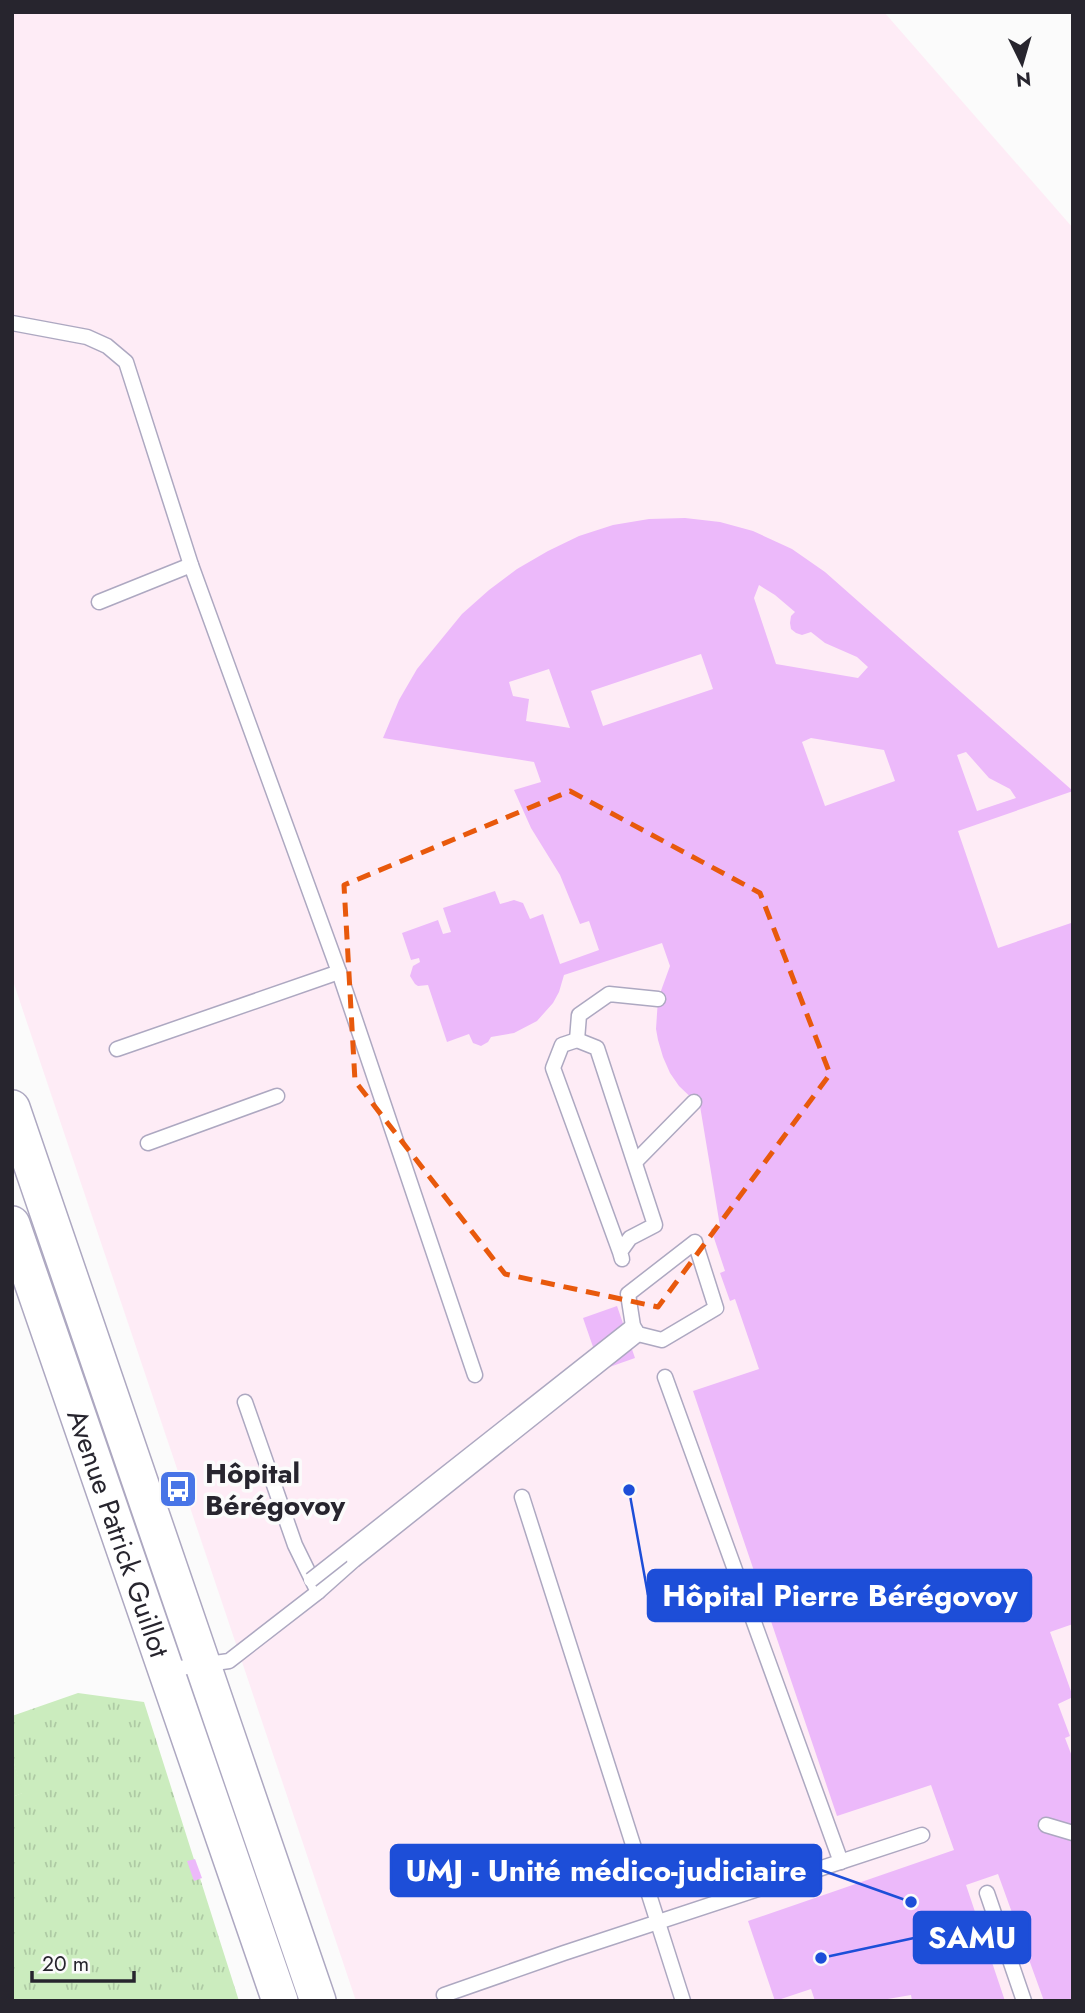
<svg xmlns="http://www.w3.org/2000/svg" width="1085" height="2013" font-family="Jost,sans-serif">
<defs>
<pattern id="grass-tufts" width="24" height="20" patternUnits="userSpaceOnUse" patternTransform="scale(1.75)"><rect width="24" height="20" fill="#cbecbe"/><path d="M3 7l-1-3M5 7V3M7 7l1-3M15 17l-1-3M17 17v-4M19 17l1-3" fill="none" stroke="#aecaa4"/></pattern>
</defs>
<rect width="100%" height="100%" fill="#fbfbfb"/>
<path fill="#feecf6" d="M12,12H884L1073,228V2001H356L12,978Z"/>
<path fill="url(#grass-tufts)" d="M78,1693L144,1702L239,2001H12V1797L22,1793L12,1756V1716Z"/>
<path fill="#cbecbe" d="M12,1756L23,1793L12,1797Z"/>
<g fill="#ecb9fa" fill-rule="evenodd">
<path d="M685,518L720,522L753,531L792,549L825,572L1073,791L958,831L998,948L1071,923L1073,927V1624L1050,1632L1073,1697L1058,1704L1070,1736L1065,1738L1073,1759V2001H1044L998,1874L966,1885L1005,2001H912L911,1995L876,2001H815L811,1989L775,2001L748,1921L954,1850L931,1785L837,1816L693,1391L759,1369L735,1299L730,1301L720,1273L725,1271L711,1229L720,1226L700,1106L679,1086L670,1073L663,1057L658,1040L656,1029L658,999L670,966L662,943L564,975L559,992L553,1003L537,1021L514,1033L491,1037L488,1042L481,1046L473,1043L469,1034L447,1042L428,985L418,986L415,984L410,976L413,966L420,962L419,958L411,960L402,933L438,920L443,934L451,932L443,908L495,891L500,904L514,900L523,903L530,919L543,914L560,964L599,950L589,921L580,924L560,875L531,828L514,790L541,782L534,762L383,738L399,700L417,669L462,614L489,590L517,569L548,551L579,536L613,525L649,519ZM759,585L775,595L795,612L791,616L790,623L791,629L796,633L802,635L811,632L825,643L857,657L868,667L858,678L776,664L754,598ZM701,654L713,689L603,726L591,691ZM549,669L570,728L526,721L529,699L513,696L509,682ZM811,738L884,750L895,781L825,806L802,742ZM966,752L989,778L1010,789L1016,798L977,811L957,755Z"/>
<path d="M617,1306L635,1358L601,1370L583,1318Z"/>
<path d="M182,1477L188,1494L180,1497L174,1480Z"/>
<path d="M195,1859L202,1878L194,1881L187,1861Z"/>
</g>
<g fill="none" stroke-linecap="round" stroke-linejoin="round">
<defs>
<g id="service">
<path d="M12,323L87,337L107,346L126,362L191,565L339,972L117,1049"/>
<path d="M99,602L191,565"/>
<path d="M339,972L475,1375"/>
<path d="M577,1040L579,1015L609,994L658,999"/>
<path d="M148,1143L277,1096"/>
<path d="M635,1162L694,1102"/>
<path d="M620,1252L630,1238L655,1225L597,1048L577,1040L562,1045L553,1068L620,1252L622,1259"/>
<path d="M665,1377L841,1862"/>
<path d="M522,1497L683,2001"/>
<path d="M318,1592L354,1560"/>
<path d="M166,1670L229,1661L318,1592L295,1545L245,1402"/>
<path d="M1046,1825L1073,1833"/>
<path d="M987,1893L1024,2001"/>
<path d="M444,1995L564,1953L922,1835"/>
</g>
<g id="tertiary">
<path d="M12,1108L318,2001"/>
<path id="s1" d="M12,1224L280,2001"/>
</g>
</defs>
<use href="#service" stroke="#ada8c1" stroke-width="17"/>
<use href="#tertiary" stroke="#ada8c1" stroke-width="38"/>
<use href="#service" stroke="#fff" stroke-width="14"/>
<use href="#tertiary" stroke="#fff" stroke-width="35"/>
<defs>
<g id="service-bridge">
<path d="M354,1560L638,1334L662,1340L716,1308L695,1242L628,1294L633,1326L638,1334"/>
<path d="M311,1580L633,1326"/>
</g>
</defs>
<use href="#service-bridge" stroke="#ada8c1" stroke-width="17" stroke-linecap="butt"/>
<use href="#service-bridge" stroke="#fff" stroke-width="14"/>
</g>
<path fill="none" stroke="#e8590c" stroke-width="5" stroke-dasharray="14 9" stroke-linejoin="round" d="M570,791L760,893L830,1074L658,1307L505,1274L355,1081L344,885Z"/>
<defs>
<symbol id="bus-square" viewBox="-11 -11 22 22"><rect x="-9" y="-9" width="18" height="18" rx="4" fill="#4875e7" stroke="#fbfbfb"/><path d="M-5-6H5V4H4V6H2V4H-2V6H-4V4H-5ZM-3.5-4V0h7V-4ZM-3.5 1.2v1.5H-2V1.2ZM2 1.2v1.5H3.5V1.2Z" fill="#fff"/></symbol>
</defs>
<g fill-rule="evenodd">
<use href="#bus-square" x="156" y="1467" width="44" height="44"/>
</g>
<g text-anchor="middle" stroke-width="7" stroke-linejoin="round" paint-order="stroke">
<g font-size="28" font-weight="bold" fill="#27252e" stroke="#fbfbfb" text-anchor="start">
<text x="205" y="1483">Hôpital<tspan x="205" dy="32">Bérégovoy</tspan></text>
</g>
<g font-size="28" fill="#27252e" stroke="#fbfbfb">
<text dy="10" stroke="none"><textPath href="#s1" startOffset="327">Avenue Patrick Guillot</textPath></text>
</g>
</g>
<path fill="none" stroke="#1d4ed8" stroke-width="2.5" d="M629 1490L648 1595M911 1902L821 1870M821 1958L914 1938"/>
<g fill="#1d4ed8" stroke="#fbfbfb" stroke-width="2.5">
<circle cx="629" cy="1490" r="7"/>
<circle cx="911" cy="1902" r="7"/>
<circle cx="821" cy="1958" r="7"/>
</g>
<g fill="#1d4ed8" stroke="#1d4ed8" stroke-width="2.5">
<rect x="648" y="1570" width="383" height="51" rx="7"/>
<rect x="391" y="1845" width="430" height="51" rx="7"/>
<rect x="914" y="1912" width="116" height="51" rx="7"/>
</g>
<g font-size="30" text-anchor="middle" font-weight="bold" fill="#fff">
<text x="840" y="1606">Hôpital Pierre Bérégovoy</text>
<text x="606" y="1881">UMJ - Unité médico-judiciaire</text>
<text x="972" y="1948">SAMU</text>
</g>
<rect width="1085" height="2013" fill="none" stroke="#27252e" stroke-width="28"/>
<g transform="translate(1022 63) rotate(175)" stroke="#fbfbfb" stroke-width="5" paint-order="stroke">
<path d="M0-5L12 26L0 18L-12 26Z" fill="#27252e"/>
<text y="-10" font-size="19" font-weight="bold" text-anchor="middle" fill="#27252e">N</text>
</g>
<path d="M32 1971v10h102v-10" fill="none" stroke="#27252e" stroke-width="3.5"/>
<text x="42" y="1971" font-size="21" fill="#27252e" stroke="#fbfbfb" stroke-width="5" paint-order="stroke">20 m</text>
</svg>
